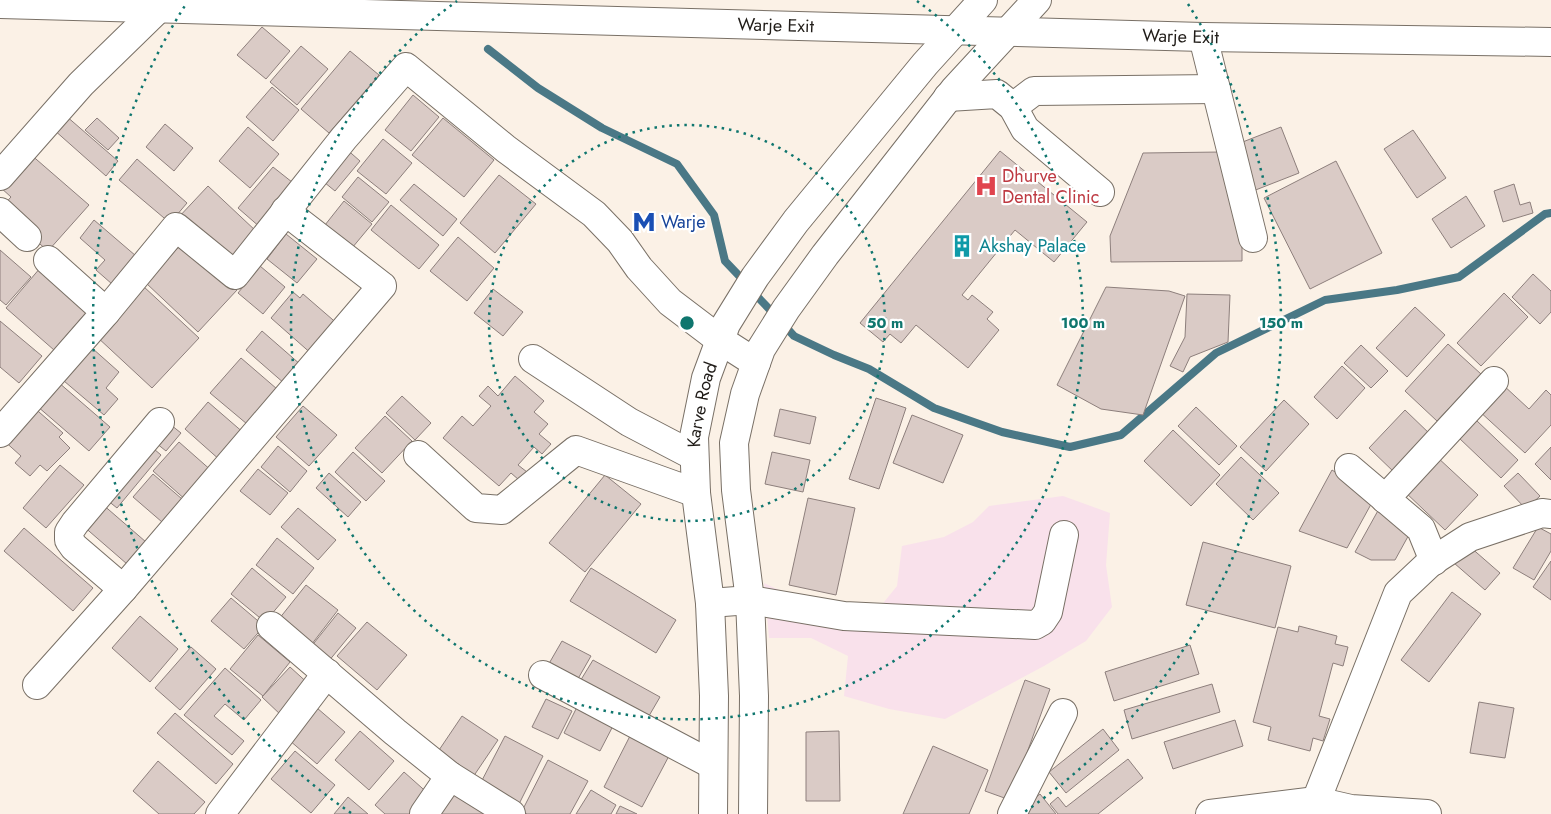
<svg xmlns="http://www.w3.org/2000/svg" width="1551" height="814" font-family="Jost,sans-serif">
<rect width="100%" height="100%" fill="#fbf1e6"/>
<path fill="#f9e1eb" d="M1063,496L1110,513L1106,565L1112,607L1086,641L1044,666L945,719L889,709L844,696L848,656L811,638H769L764,583L815,607L876,612L897,586L902,546L944,537L973,522L989,506Z"/>
<g fill="none" stroke-linecap="round" stroke-linejoin="round">
<g stroke="#4a7886" stroke-width="8">
<path d="M488,49L538,88L602,128L677,164L714,215L725,261L745,282"/>
<path d="M752,291L775,315"/>
<path d="M783,324L794,336L834,355L869,369L934,408L1002,432L1070,447L1121,435L1216,353L1325,300L1397,290L1459,277L1545,214L1551,213"/>
</g>
</g>
<g fill="#dacbc6" stroke="#8d7f7c">
<path d="M262,27L290,51L266,79L237,55Z"/>
<path d="M301,46L328,69L297,105L270,82Z"/>
<path d="M350,51L379,75L329,133L301,109Z"/>
<path d="M272,87L299,110L273,141L246,117Z"/>
<path d="M413,95L439,117L411,151L385,130Z"/>
<path d="M65,115L118,161L106,176L53,129Z"/>
<path d="M97,118L119,138L108,150L85,130Z"/>
<path d="M443,118L494,160L464,197L412,155Z"/>
<path d="M165,124L193,148L174,171L146,147Z"/>
<path d="M248,127L279,154L250,188L219,161Z"/>
<path d="M1281,127L1299,173L1253,191L1235,145Z"/>
<path d="M1413,130L1446,178L1417,198L1384,149Z"/>
<path d="M383,139L412,163L386,194L357,171Z"/>
<path d="M344,147L360,161L335,191L319,178Z"/>
<path d="M1000,151L1087,222L1054,262L1015,230L962,295L968,300L972,295L993,312L987,319L999,330L968,368L916,325L901,343L890,334L883,342L860,323Z"/>
<path d="M1221,152L1242,222V261L1111,262L1110,236L1143,153Z"/>
<path d="M29,153L89,205L48,251L0,209L11,197L0,187Z"/>
<path d="M137,159L187,203L170,223L119,180Z"/>
<path d="M1336,161L1382,253L1310,289L1264,198Z"/>
<path d="M273,167L297,186L261,228L238,208Z"/>
<path d="M499,175L536,204L495,253L460,223Z"/>
<path d="M358,177L389,202L372,222L342,197Z"/>
<path d="M414,184L457,219L443,236L400,200Z"/>
<path d="M1514,184L1520,205L1530,202L1533,213L1503,222L1494,191Z"/>
<path d="M208,186L257,232L227,265L177,219Z"/>
<path d="M1466,196L1485,226L1451,248L1432,219Z"/>
<path d="M344,201L372,224L352,248L325,225Z"/>
<path d="M391,205L439,245L419,269L371,230Z"/>
<path d="M94,220L136,256L112,284L96,270L105,260L80,238Z"/>
<path d="M286,234L317,259L297,283L267,259Z"/>
<path d="M458,237L494,268L467,301L430,271Z"/>
<path d="M184,241L237,290L198,332L146,283Z"/>
<path d="M0,250L31,277L6,305L0,300Z"/>
<path d="M260,266L285,287L263,314L238,293Z"/>
<path d="M41,267L90,308L54,350L6,308Z"/>
<path d="M1533,274L1551,291V312L1540,324L1512,297Z"/>
<path d="M143,286L199,338L152,388L96,336Z"/>
<path d="M1106,287L1169,291L1185,296L1143,415L1101,409L1057,385Z"/>
<path d="M493,289L523,312L503,336L474,313Z"/>
<path d="M293,292L300,298L303,294L340,326L314,356L271,318Z"/>
<path d="M1504,293L1528,317L1481,366L1457,343Z"/>
<path d="M1187,294L1230,295L1228,342L1190,357L1183,372L1170,366L1185,337Z"/>
<path d="M1415,307L1445,335L1407,377L1376,348Z"/>
<path d="M0,321L42,356L19,383L0,367Z"/>
<path d="M262,331L301,365L285,384L246,350Z"/>
<path d="M1448,344L1481,374L1437,421L1405,391Z"/>
<path d="M1361,345L1388,371L1371,388L1344,363Z"/>
<path d="M92,348L119,372L106,388L118,399L104,415L64,381Z"/>
<path d="M241,358L277,389L247,424L210,393Z"/>
<path d="M1342,366L1365,388L1337,419L1314,397Z"/>
<path d="M515,376L544,401L534,412L548,424L539,434L551,444L542,454L534,447L518,465L527,472L519,480L511,473L499,486L443,438L462,416L473,426L491,406L479,396L488,386L498,396Z"/>
<path d="M58,382L110,427L89,451L37,406Z"/>
<path d="M1502,384L1529,409L1546,390L1551,395V425L1525,453L1478,410Z"/>
<path d="M402,396L431,423L415,440L386,413Z"/>
<path d="M876,398L906,408L879,489L849,479Z"/>
<path d="M1284,400L1309,424L1266,471L1240,447Z"/>
<path d="M208,402L245,434L221,461L185,429Z"/>
<path d="M31,405L63,433L59,437L70,448L47,471L40,465L30,476L15,463L21,456L2,439Z"/>
<path d="M303,406L337,435L309,466L276,437Z"/>
<path d="M1196,407L1237,446L1219,465L1178,426Z"/>
<path d="M780,409L816,417L810,444L774,436Z"/>
<path d="M1405,410L1432,436L1396,474L1369,448Z"/>
<path d="M912,415L963,435L943,483L893,463Z"/>
<path d="M385,416L412,441L382,473L355,448Z"/>
<path d="M1476,420L1518,460L1501,478L1459,438Z"/>
<path d="M166,421L181,433L166,451L151,439Z"/>
<path d="M1173,430L1220,475L1191,506L1144,461Z"/>
<path d="M179,442L213,472L187,501L153,471Z"/>
<path d="M147,443L161,455L117,508L102,496Z"/>
<path d="M278,446L307,471L290,492L261,467Z"/>
<path d="M1551,447V480L1535,464Z"/>
<path d="M353,452L385,481L366,501L335,472Z"/>
<path d="M772,452L810,460L803,492L765,484Z"/>
<path d="M1436,456L1478,495L1445,530L1404,491Z"/>
<path d="M1241,457L1279,493L1253,520L1216,484Z"/>
<path d="M60,465L84,485L46,528L23,508Z"/>
<path d="M258,469L288,493L270,515L240,491Z"/>
<path d="M1332,470L1375,497L1347,548L1299,531Z"/>
<path d="M329,473L361,502L348,517L316,488Z"/>
<path d="M1518,473L1540,496L1526,509L1504,486Z"/>
<path d="M153,474L182,499L162,522L133,497Z"/>
<path d="M605,475L641,504L585,572L549,543Z"/>
<path d="M808,498L855,508L836,595L789,585Z"/>
<path d="M101,503L146,542L127,564L82,525Z"/>
<path d="M1380,507L1411,531L1395,560H1371L1355,552Z"/>
<path d="M298,508L336,540L318,560L281,527Z"/>
<path d="M1538,527L1551,534V551L1534,580L1513,568Z"/>
<path d="M24,528L93,588L73,611L4,551Z"/>
<path d="M277,538L314,568L293,594L256,565Z"/>
<path d="M1203,542L1291,566L1275,628L1186,605Z"/>
<path d="M1469,546L1500,573L1485,590L1454,563Z"/>
<path d="M1551,561V600L1533,587Z"/>
<path d="M252,568L286,597L265,622L231,594Z"/>
<path d="M591,568L676,620L656,653L570,601Z"/>
<path d="M306,585L338,610L308,649L275,624Z"/>
<path d="M1452,592L1481,614L1429,682L1401,660Z"/>
<path d="M231,598L264,626L244,649L211,621Z"/>
<path d="M338,613L356,628L328,662L310,648Z"/>
<path d="M140,616L178,649L150,682L112,648Z"/>
<path d="M367,622L407,655L377,690L337,656Z"/>
<path d="M1299,626L1337,636L1335,644L1348,647L1343,666L1333,663L1319,716L1330,719L1323,741L1313,738L1310,751L1268,740L1271,727L1253,722L1278,627L1298,632Z"/>
<path d="M258,635L290,662L263,696L230,669Z"/>
<path d="M562,641L591,656L575,684L547,667Z"/>
<path d="M1190,645L1199,674L1114,701L1105,672Z"/>
<path d="M191,647L216,669L180,710L155,688Z"/>
<path d="M593,660L660,697L646,721L579,683Z"/>
<path d="M290,667L311,686L282,716L262,697Z"/>
<path d="M225,668L261,700L244,720L225,704L214,716L244,741L232,755L184,715Z"/>
<path d="M1025,680L1050,689L1010,800L985,791Z"/>
<path d="M1212,684L1220,712L1132,739L1124,710Z"/>
<path d="M546,699L572,711L558,739L532,727Z"/>
<path d="M1479,702L1514,708L1505,758L1470,753Z"/>
<path d="M578,705L614,724L600,751L564,733Z"/>
<path d="M317,708L345,732L317,764L289,740Z"/>
<path d="M175,713L233,764L216,784L157,733Z"/>
<path d="M462,716L498,740L471,780L435,756Z"/>
<path d="M1235,720L1243,746L1173,769L1164,742Z"/>
<path d="M1103,729L1119,750L1066,793L1049,772Z"/>
<path d="M360,731L394,761L369,790L335,760Z"/>
<path d="M839,731L840,801H806V732Z"/>
<path d="M631,734L670,754L642,807L604,787Z"/>
<path d="M505,736L543,756L517,808L478,788Z"/>
<path d="M933,746L988,770L969,814H903Z"/>
<path d="M295,751L335,785L311,813L271,779Z"/>
<path d="M1128,759L1143,778L1098,814H1058L1050,804L1058,797L1066,807Z"/>
<path d="M548,760L588,781L570,814H527L522,811Z"/>
<path d="M158,761L205,802L194,814H159L133,791Z"/>
<path d="M404,772L431,796L415,814H385L375,805Z"/>
<path d="M455,788L484,814H432Z"/>
<path d="M591,790L616,805L611,814H576Z"/>
<path d="M1040,794L1056,814H1021L1019,811Z"/>
<path d="M348,797L368,814H334Z"/>
<path d="M620,806L637,814H616Z"/>
</g>
<g fill="none" stroke-linecap="round" stroke-linejoin="round">
<defs>
<g id="minor">
<path id="s1" d="M0,4L1203,37L1551,42"/>
<path d="M1203,37L1253,238"/>
<path d="M948,97L997,94L1013,107L1025,129L1100,192"/>
<path d="M1013,107L1034,91L1216,89"/>
<path d="M0,176L81,84L158,9"/>
<path d="M0,212L27,237"/>
<path d="M106,312L176,227L235,275L344,138L406,67L506,149L594,214L620,241L639,268L670,302L720,340L756,363"/>
<path d="M533,359L629,422L694,456"/>
<path d="M0,433L106,312L48,260"/>
<path d="M418,455L476,508L502,510L576,450L696,493"/>
<path d="M1349,468L1421,529L1434,561"/>
<path d="M1385,499L1494,381"/>
<path d="M123,589L74,547L69,540V532L75,523L160,422"/>
<path d="M710,603L750,600L844,616L1035,625L1042,621L1048,612L1064,535"/>
<path d="M271,626L395,732L450,776L511,814"/>
<path d="M543,675L713,765"/>
<path d="M37,685L123,589L382,286L285,211"/>
<path d="M1316,801L1398,593L1431,562L1470,537L1542,513L1551,514"/>
<path d="M220,814L327,673"/>
<path d="M424,814L450,776"/>
<path d="M1012,814L1063,713"/>
<path d="M1210,814L1316,801L1351,809L1427,814"/>
</g>
<g id="major">
<path id="s2" d="M713,814L714,696L710,603L696,493L694,437L706,378L726,324L755,277L796,221L925,64L983,0"/>
<path d="M753,814L754,696L750,600L736,490L734,443L745,394L761,349L786,309L825,255L954,90L1037,0"/>
</g>
</defs>
<use href="#minor" stroke="#797066" stroke-width="30"/>
<use href="#major" stroke="#797066" stroke-width="30"/>
<use href="#minor" stroke="#fff" stroke-width="28"/>
<use href="#major" stroke="#fff" stroke-width="28"/>
</g>
<g fill="none" stroke="#0f766e" stroke-width="2.5" stroke-dasharray="2.5 5">
<circle cx="687" cy="323" r="198"/>
<path d="M917 1A396 396 0 1 1 457 1"/>
<path d="M351 813A594 594 0 0 1 186 4M1188 4A594 594 0 0 1 1023 813"/>
</g>
<defs>
<symbol id="hospital-bare" viewBox="-9 -9 18 18"><path d="M-5-5h3v3.5h4V-5h3V5h-3V1.5h-4V5h-3Z" fill="#e0444e" stroke="#fff" stroke-width="2.5" paint-order="stroke"/></symbol>
<symbol id="metro-bare" viewBox="-9 -9 18 18"><path d="M-5.5 5V-5H-3L0 0L3-5H5.5V5H3V-.5L0 4L-3-.5V5Z" fill="#1a4fb4" stroke="#fff" stroke-width="2.5" paint-order="stroke"/></symbol>
<symbol id="building-bare" viewBox="-9 -9 18 18"><path d="M-4-6H4V6H1V3H-1V6H-4ZM-2.5-4.3h1.7v1.8h-1.7ZM.8-4.3h1.7v1.8H.8ZM-2.5-1h1.7V.8h-1.7ZM.8-1h1.7V.8H.8Z" fill="#0f9aa8" stroke="#fff" stroke-width="2.5" paint-order="stroke"/></symbol>
</defs>
<g fill-rule="evenodd">
<use href="#hospital-bare" x="970" y="170" width="32" height="32"/>
<use href="#metro-bare" x="628" y="206" width="32" height="32"/>
<use href="#building-bare" x="946" y="230" width="32" height="32"/>
</g>
<g text-anchor="middle" stroke-width="4.5" stroke-linejoin="round" paint-order="stroke">
<g font-size="18" fill="#201c18" stroke="#fff">
<text dy="6" stroke="none"><textPath href="#s1" startOffset="776">Warje Exit</textPath></text>
<text dy="6" stroke="none"><textPath href="#s1" startOffset="1181">Warje Exit</textPath></text>
<text dy="6" stroke="none"><textPath href="#s2" startOffset="411">Karve Road</textPath></text>
</g>
<g font-size="18" fill="#be3a42" stroke="#fff" text-anchor="start">
<text x="1002" y="182">Dhurve<tspan x="1002" dy="21">Dental Clinic</tspan></text>
</g>
<g font-size="18" fill="#164399" stroke="#fff" text-anchor="start">
<text x="661" y="228">Warje</text>
</g>
<g font-size="18" fill="#0d838f" stroke="#fff" text-anchor="start">
<text x="979" y="252">Akshay Palace</text>
</g>
</g>
<circle cx="687" cy="323" r="8" fill="#0f766e" stroke="#fff" stroke-width="2.5"/>
<g font-size="15" text-anchor="middle" font-weight="bold" fill="#0f766e" stroke="#fff" stroke-width="4.5" stroke-linejoin="round" paint-order="stroke">
<text x="885" y="328">50 m</text>
<text x="1083" y="328">100 m</text>
<text x="1281" y="328">150 m</text>
</g>
</svg>
